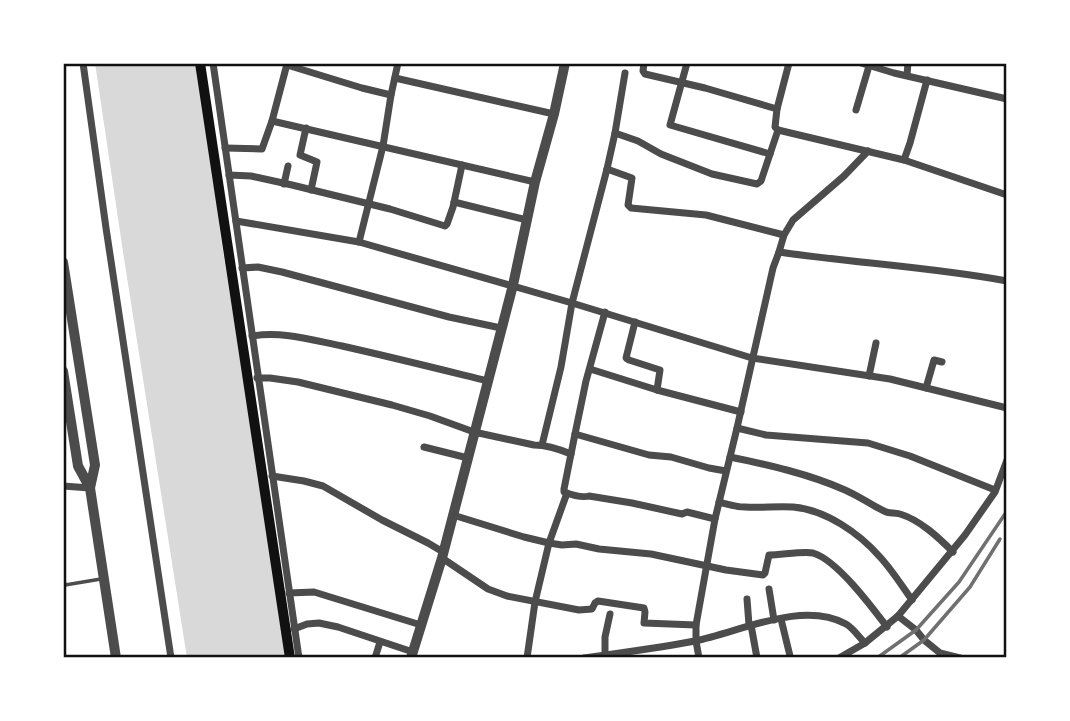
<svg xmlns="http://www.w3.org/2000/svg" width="1070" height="721" font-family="'Nunito Sans',sans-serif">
<rect width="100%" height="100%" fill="#fff"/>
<path fill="#d9d9d9" d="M95,63H196L209,136L221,239L288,658H187L123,252Z"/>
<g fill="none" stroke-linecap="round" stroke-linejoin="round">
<g stroke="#4c4c4c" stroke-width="3.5">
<path d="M63,575L65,585"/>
<path d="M65,585L101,579"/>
</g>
<g stroke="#4c4c4c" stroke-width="7">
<path d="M83,63L106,228L171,658"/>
<path d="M213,63L299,658"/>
<path d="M644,63L643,71L645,74L705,88L777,109L775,127L778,130L904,160L1007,195"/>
<path d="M687,63L670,125L770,154"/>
<path d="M861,63L894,73L1007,99"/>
<path d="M287,65L362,88L391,95"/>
<path d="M907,75L908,63"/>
<path d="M395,78L554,114"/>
<path d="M777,109L789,63"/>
<path d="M856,110L869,66"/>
<path d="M272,121L287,64"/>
<path d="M306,128L300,155L317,162L311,190"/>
<path d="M615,133L625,73"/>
<path d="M225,148L262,149L272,121L535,182"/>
<path d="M904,160L910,143L927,80"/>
<path d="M607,169L632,178L628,205L631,208L706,215L784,235"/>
<path d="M229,175L251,176L292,185L390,209L445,226L447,224L453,207L462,165"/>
<path d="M284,184L288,166"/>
<path d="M454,202L527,220"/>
<path d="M236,221L359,242L572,303L752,358L890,379L1007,408"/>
<path d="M359,242L383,146L391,95L398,63"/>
<path d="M779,252L784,235L793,220L844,176L868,151"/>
<path d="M242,268L258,267L282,272L449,317L501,328"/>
<path d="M605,312L586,381L575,434L649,455L671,457L709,468L726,471"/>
<path d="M635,322L626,358L629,360L660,370L657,390"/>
<path d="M252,336C282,331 312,340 342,346C391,357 439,369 488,381"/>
<path d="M590,369L657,390L741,412"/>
<path d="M869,376L876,343"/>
<path d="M257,378H270L298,382L392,405L430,416L474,432L534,445C546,445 559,449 571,454L564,489V492C572,495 582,498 589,496L632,503L682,514L687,512L715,519"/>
<path d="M926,388L934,360L942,362"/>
<path d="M737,428L766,435L868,443L910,456L995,490"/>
<path d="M542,445L561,367L572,303L607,169L615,133L638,141L661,154L712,174L757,184L761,181L778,130"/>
<path d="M424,447L468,458"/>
<path d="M571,454L575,434"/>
<path d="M730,457C769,465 809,474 845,490C859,496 871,505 884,511C889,514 894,512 900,514C920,520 938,537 953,552"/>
<path d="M272,476L304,481L323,486L382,520L428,543L443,552"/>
<path d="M63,486L90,488"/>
<path d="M719,502C727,504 736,507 745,507C761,508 777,506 793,507C826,510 859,533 880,557C892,570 902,586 912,600"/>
<path d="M453,515L524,537L549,543L562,545L576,544L599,549L651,554L726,570L763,575L765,573L769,555C781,555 803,551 813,553C837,560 872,607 887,627"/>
<path d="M442,558L488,589L507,596L579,610L592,609L595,603L598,601L644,608L645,612L644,623L696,625"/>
<path d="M769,589L774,620"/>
<path d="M289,593L314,592L421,625"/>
<path d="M747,599L749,625"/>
<path d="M898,616L916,630L924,640L940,653L960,658"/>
<path d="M781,619L790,656"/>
<path d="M751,625L757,658"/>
<path d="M294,629L307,624L319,623L338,627L413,652"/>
<path d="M605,655V637L610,614"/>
<path d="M375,658L380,642"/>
<path d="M527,658L535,602L549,543L567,493"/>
<path d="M584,658C621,653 658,648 695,641C740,632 802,600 846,624C853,628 859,637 865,643"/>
<path d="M699,658L696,641V625L715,519L737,428L773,268L779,252C854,263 932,267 1007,281"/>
<path d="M839,658L865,643L898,616L965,535L995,492L1007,460"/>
</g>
<g stroke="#4c4c4c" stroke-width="10">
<path d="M63,262L95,465L90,488L116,658"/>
<path d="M63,371L78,466L90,488"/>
<path d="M411,658L442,558L513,285L535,182L554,114L565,63"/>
</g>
<path stroke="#111" stroke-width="10" d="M200,63L290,658"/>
<g stroke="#707070" stroke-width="3.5">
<path d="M877,658L916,630L959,582L1007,511"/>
<path d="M899,658L924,640L970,587L1000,539"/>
</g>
</g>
<rect width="1070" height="721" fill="none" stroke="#ffffff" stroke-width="130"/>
<rect x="65" y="65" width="940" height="591" fill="none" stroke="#111" stroke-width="2.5"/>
</svg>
